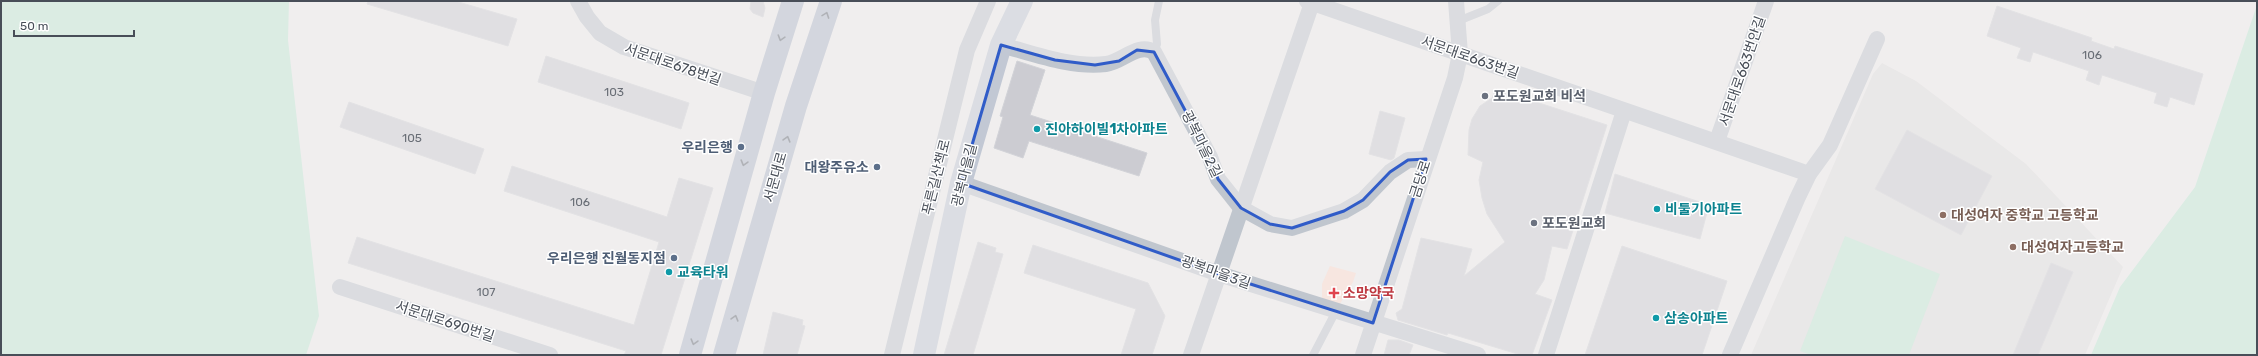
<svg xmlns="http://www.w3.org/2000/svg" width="2258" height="356" font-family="Rubik,'Noto Sans KR',sans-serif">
<rect width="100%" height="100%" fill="#f0eeee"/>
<path fill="#e1dfdf" d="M1882,63L1916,81L2026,164L2123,267L2085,355H1751L1873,74Z"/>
<path fill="#f7e6e0" d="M1330,266L1356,273L1353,282L1338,307L1322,301V284Z"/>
<g fill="#c1e8d6">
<path d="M1,1H289L288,40L319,316L306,355H1Z"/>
<path d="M2257,5V355H2091L2120,287L2195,187Z"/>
<path d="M1845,236L1940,274L1909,355H1811L1800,351Z"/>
</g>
<g fill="#ccccd2" stroke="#d2d3d8">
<path d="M368,1H455L517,19L508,46L367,4Z"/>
<path d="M751,1H763L765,8L763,17L753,13L750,9Z"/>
<path d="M1997,6L2092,38L2091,41L2114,49L2115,46L2203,74L2194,105L2170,97L2167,107L2154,103L2157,93L2102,75L2099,85L2086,80L2089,71L2033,52L2030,62L2017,58L2021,48L1987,36Z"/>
<path d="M546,56L689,103L681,129L538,82Z"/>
<path d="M1017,61L1045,70L1030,115L1147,153L1139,176L1029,141L1023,158L994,148L1003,117L1000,116Z"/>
<path d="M1496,89L1607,125L1567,249L1552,246L1544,280L1535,294L1552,300L1532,355H1521L1448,333L1447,335L1398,320L1396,313L1402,309L1421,238L1472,249L1464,276L1505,242L1487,214L1482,198L1479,180L1483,162L1468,155L1469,130L1472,119L1480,106L1492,98Z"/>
<path d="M349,102L484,149L475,174L340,127Z"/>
<path d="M1380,111L1405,118L1394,158L1391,160L1369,154Z"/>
<path d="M1907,130L1992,176L1961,235L1875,189Z"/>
<path d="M512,166L667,217L679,178L713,188L661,355H624L626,351L348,263L357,237L634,325L659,242L504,191Z"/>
<path d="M1615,174L1709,205L1700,239L1605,213Z"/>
<path d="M978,242L996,248L995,252L1003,254L973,355H944Z"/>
<path d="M1033,245L1148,283L1165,316L1152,355H1121L1136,309L1024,273Z"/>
<path d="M1622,246L1727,281L1702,355H1585Z"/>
<path d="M2051,263L2073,272L2038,355H2013Z"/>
<path d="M773,312L803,320L802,325L805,326L797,355H763Z"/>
<path d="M1388,340H1399L1413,345L1409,355H1384Z"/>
</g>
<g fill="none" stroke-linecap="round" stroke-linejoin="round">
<g stroke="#c0c6ce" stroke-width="8">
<path d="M1458,21L1488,9L1498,1"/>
<path d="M1154,52L1157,44L1155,20L1159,1"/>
<path d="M1313,355L1336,311"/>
</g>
<g stroke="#c0c6ce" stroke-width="16">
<path d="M578,1L587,17L600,33L624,47L764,93"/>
<path d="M1307,1L1809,174"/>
<path d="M1001,45C1035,54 1071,68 1106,64C1122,62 1138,42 1154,52L1210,157L1218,179L1241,208L1270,224L1292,228L1344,211L1363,200L1390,172L1408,160L1426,159"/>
<path d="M1717,141L1766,1"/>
<path d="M961,183L1219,274L1478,355"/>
<path d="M340,287L550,355"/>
<path d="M892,355L967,50L988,1"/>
<path d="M1191,355L1312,3"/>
<path d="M1363,355L1455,78L1460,54L1456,1"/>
<path d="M1546,355L1624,111"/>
<path d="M1730,355L1797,199L1809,174L1830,145L1877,39"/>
</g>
<path stroke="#c2c8d4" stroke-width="22" d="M924,355L961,183L1001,45L1022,1"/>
<g stroke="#b0b9c9" stroke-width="22">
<path d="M690,355L764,93L793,1"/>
<path d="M724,355L796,106L831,1"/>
</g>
</g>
<defs><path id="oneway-chevron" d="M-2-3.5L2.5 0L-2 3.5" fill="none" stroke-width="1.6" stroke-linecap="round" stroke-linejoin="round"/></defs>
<g stroke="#626974">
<use href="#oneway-chevron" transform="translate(826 15) rotate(-70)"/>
<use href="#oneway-chevron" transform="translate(781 38) rotate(107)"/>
<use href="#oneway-chevron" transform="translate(787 139) rotate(-74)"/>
<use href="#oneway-chevron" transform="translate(744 163) rotate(106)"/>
<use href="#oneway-chevron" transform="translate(735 318) rotate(-74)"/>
<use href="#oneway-chevron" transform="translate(694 342) rotate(106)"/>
</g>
<path d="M0 0H2258V356H0ZM1001,45L1055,60L1095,65L1119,61L1137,50L1154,52L1210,157L1218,179L1241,208L1270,224L1292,228L1344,211L1363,200L1390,172L1408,160L1426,159L1373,323L1219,274L961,183Z" fill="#f0eeee" fill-opacity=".55" fill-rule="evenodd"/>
<path fill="none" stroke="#305cc8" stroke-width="3" stroke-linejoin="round" d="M1001,45L1055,60L1095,65L1119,61L1137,50L1154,52L1210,157L1218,179L1241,208L1270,224L1292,228L1344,211L1363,200L1390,172L1408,160L1426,159L1373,323L1219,274L961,183Z"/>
<g fill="#6b7280" stroke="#fff" stroke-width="1.5">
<circle cx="1485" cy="96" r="4"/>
<circle cx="1534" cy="223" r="4"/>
</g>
<g fill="#0f9aa8" stroke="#fff" stroke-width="1.5">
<circle cx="1037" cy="129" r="4"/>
<circle cx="1657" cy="209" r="4"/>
<circle cx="669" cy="272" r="4"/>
<circle cx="1656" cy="318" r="4"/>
</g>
<g fill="#5c6f8a" stroke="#fff" stroke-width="1.5">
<circle cx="741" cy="147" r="4"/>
<circle cx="877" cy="167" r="4"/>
<circle cx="674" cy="258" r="4"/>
</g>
<g fill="#8d6e63" stroke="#fff" stroke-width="1.5">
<circle cx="1943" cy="215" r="4"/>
<circle cx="2013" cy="247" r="4"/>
</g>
<path fill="#e0444e" stroke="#fff" stroke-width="1.5" d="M1332 287h4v4h4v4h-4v4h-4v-4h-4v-4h4z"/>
<g text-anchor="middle" stroke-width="3" stroke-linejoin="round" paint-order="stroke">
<g font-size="12" fill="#696e76">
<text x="2092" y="59">106</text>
<text x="614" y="96">103</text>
<text x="412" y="142">105</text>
<text x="580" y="206">106</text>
<text x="486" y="296">107</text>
</g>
<g font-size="14" fill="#484e58" stroke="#fff">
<text transform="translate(1470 57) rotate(19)" y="5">서문대로663번길</text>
<text transform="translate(673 64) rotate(19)" y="5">서문대로678번길</text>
<text transform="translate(1742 71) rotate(-71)" y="5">서문대로663번안길</text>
<text transform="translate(1202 144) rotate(64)" y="5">광복마을2길</text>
<text transform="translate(964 175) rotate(-76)" y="5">광복마을길</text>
<text transform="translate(775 177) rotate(-74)" y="5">서문대로</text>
<text transform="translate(936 177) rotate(-76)" y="5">푸른길산책로</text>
<text transform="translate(1420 179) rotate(-72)" y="5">금당로</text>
<text transform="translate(1216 272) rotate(19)" y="5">광복마을3길</text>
<text transform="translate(445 321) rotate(18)" y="5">서문대로690번길</text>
</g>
<g font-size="14" font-weight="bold" fill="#5b616d" stroke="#fff" text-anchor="start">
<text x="1493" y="101">포도원교회 비석</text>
<text x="1542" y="228">포도원교회</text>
</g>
<g font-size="14" font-weight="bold" fill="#0d838f" stroke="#fff" text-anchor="start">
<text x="1045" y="134">진아하이빌1차아파트</text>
<text x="1665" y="214">비둘기아파트</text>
<text x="677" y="277">교육타워</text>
<text x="1664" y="323">삼송아파트</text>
</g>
<g font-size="14" font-weight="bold" fill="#4e5e75" stroke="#fff" text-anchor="end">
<text x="733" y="152">우리은행</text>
<text x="869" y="172">대왕주유소</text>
<text x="666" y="263">우리은행 진월동지점</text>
</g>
<g font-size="14" font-weight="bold" fill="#785e54" stroke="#fff" text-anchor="start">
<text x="1951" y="220">대성여자 중학교 고등학교</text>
<text x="2021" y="252">대성여자고등학교</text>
</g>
<g font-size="14" font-weight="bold" fill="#be3a42" stroke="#fff" text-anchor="start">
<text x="1343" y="298">소망약국</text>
</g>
</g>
<rect width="2258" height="356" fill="none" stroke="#484e58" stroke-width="4"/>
<path d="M14 30v6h120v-6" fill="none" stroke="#484e58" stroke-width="2"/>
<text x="20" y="30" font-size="12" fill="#484e58" stroke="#ffffff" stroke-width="3" paint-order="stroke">50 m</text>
</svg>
